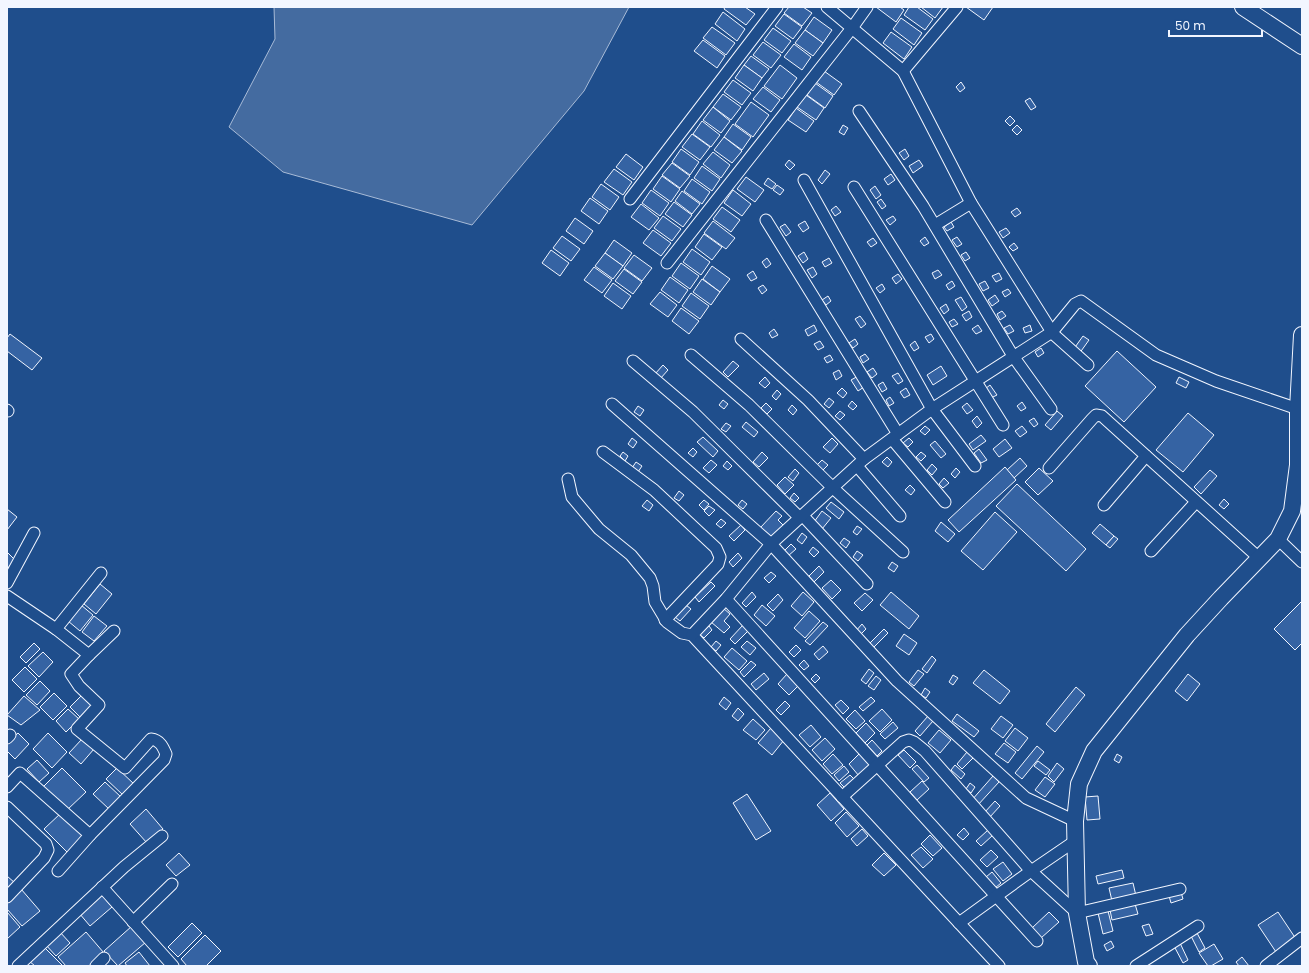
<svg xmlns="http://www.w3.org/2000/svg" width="1309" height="973" font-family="Poppins,sans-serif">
<rect width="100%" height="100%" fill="#1f4e8c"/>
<path fill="#446ba0" stroke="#a8bbd7" d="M274,7H629L584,91L472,225L283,172L229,127L275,39Z"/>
<g fill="#3563a3" stroke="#f2f6ff">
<path d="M725,7H745L755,14L746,25L724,9Z"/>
<path d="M789,7H803L812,13L802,26L784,13Z"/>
<path d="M876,7H900L904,10L896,22Z"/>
<path d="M909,7H917L933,19L925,30L904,15Z"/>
<path d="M921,7H943L935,18Z"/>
<path d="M966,7H993L984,20Z"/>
<path d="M723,12L745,29L737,41L715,24Z"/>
<path d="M784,14L802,27L793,39L775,26Z"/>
<path d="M814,17L832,30L823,43L805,30Z"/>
<path d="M901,18L922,33L914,45L893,29Z"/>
<path d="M712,27L735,43L726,55L703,38Z"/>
<path d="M773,28L791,41L782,53L764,40Z"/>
<path d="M805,30L823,43L813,56L795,43Z"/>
<path d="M891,32L912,47L904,59L883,43Z"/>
<path d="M703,40L725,56L717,68L694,51Z"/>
<path d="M763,42L781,55L771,68L753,55Z"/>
<path d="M794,44L811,57L802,70L784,57Z"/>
<path d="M751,56L769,69L762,78L744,65Z"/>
<path d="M744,65L762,78L753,91L735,78Z"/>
<path d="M780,65L797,78L782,99L764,86Z"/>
<path d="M824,71L842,84L834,95L816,82Z"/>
<path d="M733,80L751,93L742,105L724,92Z"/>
<path d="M961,82L965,88L960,92L956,87Z"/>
<path d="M815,83L833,96L825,108L807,95Z"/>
<path d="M763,87L780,100L771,112L753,99Z"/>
<path d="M723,94L741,107L731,120L713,107Z"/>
<path d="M806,95L824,108L816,120L797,107Z"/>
<path d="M1030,98L1036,107L1031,110L1025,101Z"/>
<path d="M751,102L769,115L753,137L735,124Z"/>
<path d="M713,107L730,121L721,133L703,120Z"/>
<path d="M796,108L814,121L806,132L788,120Z"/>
<path d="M1010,116L1015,121L1010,126L1005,121Z"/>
<path d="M702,121L720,135L711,147L693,134Z"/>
<path d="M733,124L751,137L742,150L724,137Z"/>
<path d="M843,125L848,128L844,135L839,132Z"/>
<path d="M1017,125L1022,130L1017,135L1012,130Z"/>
<path d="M692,134L710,147L700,160L682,147Z"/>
<path d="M724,137L742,151L732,163L714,150Z"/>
<path d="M681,149L699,162L690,175L672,162Z"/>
<path d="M905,149L909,156L904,160L899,153Z"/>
<path d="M713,152L730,165L721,178L703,164Z"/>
<path d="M626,154L643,167L634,180L616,167Z"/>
<path d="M789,160L795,165L790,170L785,165Z"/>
<path d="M919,160L923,166L913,173L909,166Z"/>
<path d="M672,163L690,176L680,188L662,175Z"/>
<path d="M702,166L720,179L712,191L694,178Z"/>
<path d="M614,169L632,182L623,195L604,182Z"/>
<path d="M825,170L830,174L822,184L818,180Z"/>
<path d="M891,174L895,180L888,185L884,179Z"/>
<path d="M662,176L680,189L671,202L653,189Z"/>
<path d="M746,177L764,190L755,202L737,189Z"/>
<path d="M768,178L776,184L772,189L764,184Z"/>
<path d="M692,179L710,192L702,204L684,191Z"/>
<path d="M601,184L619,197L610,210L592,197Z"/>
<path d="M777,185L784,190L780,195L773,190Z"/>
<path d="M875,186L881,195L876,199L870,190Z"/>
<path d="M651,190L669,203L660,216L642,203Z"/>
<path d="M733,190L751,204L742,216L724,203Z"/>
<path d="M682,191L700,204L692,214L675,201Z"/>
<path d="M590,198L608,211L599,224L581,211Z"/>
<path d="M881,199L886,206L882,209L877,202Z"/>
<path d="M674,202L692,215L683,227L665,214Z"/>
<path d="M641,204L659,218L649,230L631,217Z"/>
<path d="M836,206L841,212L835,216L831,210Z"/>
<path d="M722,207L740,220L731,232L713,219Z"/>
<path d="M1017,208L1021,213L1015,217L1011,212Z"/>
<path d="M663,216L681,229L672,241L654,228Z"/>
<path d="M893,216L896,220L890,225L886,220Z"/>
<path d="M575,218L593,231L584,244L566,231Z"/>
<path d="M713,221L735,238L726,249L704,233Z"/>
<path d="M805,221L809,228L803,232L798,225Z"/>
<path d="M951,222L954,227L947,231L944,227Z"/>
<path d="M785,224L791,232L786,236L780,227Z"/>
<path d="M1006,228L1010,233L1003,238L999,232Z"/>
<path d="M653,230L671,243L661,256L643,243Z"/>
<path d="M704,234L722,247L712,260L695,247Z"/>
<path d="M562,236L580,249L571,261L553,248Z"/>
<path d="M925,237L929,243L924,246L920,241Z"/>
<path d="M957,237L962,244L957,247L952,240Z"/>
<path d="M873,238L877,243L871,247L867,242Z"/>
<path d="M614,240L632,253L623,266L605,253Z"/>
<path d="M1014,243L1018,248L1013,251L1009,247Z"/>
<path d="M692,249L710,262L701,275L683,262Z"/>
<path d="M551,250L569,263L560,276L542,263Z"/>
<path d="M804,252L808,259L803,263L798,256Z"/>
<path d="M966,252L970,258L965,261L961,255Z"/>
<path d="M605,253L623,266L613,279L595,266Z"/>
<path d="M634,255L652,268L642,281L624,268Z"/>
<path d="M767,258L771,264L766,268L762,262Z"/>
<path d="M829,258L832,263L825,267L822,262Z"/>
<path d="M681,263L699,276L690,289L672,276Z"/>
<path d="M712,266L730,279L720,292L703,279Z"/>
<path d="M594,267L612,280L602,293L584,280Z"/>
<path d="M813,267L817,274L812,278L807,270Z"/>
<path d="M624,269L642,282L633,294L615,281Z"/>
<path d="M938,270L942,275L935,279L932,273Z"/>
<path d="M753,271L757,278L751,281L747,275Z"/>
<path d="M999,273L1002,279L996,282L992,276Z"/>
<path d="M898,274L902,279L896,284L892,278Z"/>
<path d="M670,277L688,290L679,303L661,290Z"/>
<path d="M702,279L720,292L711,305L693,292Z"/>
<path d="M952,281L955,286L949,290L946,285Z"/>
<path d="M985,281L989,288L983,291L979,284Z"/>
<path d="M613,283L631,296L622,309L604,296Z"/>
<path d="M882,284L885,289L880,293L876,288Z"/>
<path d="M763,285L767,290L762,294L758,288Z"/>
<path d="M1008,289L1011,293L1005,297L1002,292Z"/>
<path d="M660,292L677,305L668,317L650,304Z"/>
<path d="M691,293L709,306L700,319L682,306Z"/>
<path d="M995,295L999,301L992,306L988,300Z"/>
<path d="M828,296L831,301L826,305L822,300Z"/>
<path d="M961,297L967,307L962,311L955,300Z"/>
<path d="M946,304L949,310L944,314L940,308Z"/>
<path d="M681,308L699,321L689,334L672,321Z"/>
<path d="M969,311L972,317L966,321L962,315Z"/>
<path d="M1002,311L1006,316L1000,320L997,314Z"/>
<path d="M860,316L866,324L861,328L855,319Z"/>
<path d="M954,319L958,324L952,327L949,322Z"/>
<path d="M814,325L817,331L808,336L805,330Z"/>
<path d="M978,325L982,331L976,334L972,329Z"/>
<path d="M1010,325L1014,331L1008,334L1004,328Z"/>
<path d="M1030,325L1032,331L1025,333L1023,328Z"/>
<path d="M774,329L778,335L772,338L769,333Z"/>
<path d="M10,334L42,358L32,370L7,351V338Z"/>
<path d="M931,334L934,339L929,343L925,337Z"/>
<path d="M1083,336L1089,340L1079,354L1073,350Z"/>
<path d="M855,339L858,344L853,348L849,343Z"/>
<path d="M820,341L824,347L818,350L814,344Z"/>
<path d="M915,341L919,348L914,351L910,345Z"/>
<path d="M1041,348L1044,353L1038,357L1035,352Z"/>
<path d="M1117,351L1156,387L1124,422L1085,386Z"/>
<path d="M865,354L869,359L863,363L860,357Z"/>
<path d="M830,355L833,360L827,363L824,358Z"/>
<path d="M733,361L739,366L728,377L723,372Z"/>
<path d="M663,365L668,370L660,379L655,374Z"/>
<path d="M941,366L947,376L933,385L927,375Z"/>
<path d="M873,368L877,374L872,378L867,372Z"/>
<path d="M839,370L842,376L836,380L833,373Z"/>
<path d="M898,373L903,381L898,384L892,376Z"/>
<path d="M860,375L867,385L858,391L851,380Z"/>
<path d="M765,377L770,383L765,388L759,383Z"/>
<path d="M1179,377L1189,382L1186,388L1176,383Z"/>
<path d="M883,382L887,389L882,392L878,385Z"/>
<path d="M990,385L997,395L991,398L985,389Z"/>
<path d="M842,388L847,393L843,398L837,393Z"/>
<path d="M906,388L910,395L904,398L900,392Z"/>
<path d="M777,390L781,394L776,400L772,396Z"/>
<path d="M890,397L894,403L889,406L886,400Z"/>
<path d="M829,398L834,402L829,408L824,404Z"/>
<path d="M723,400L728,404L724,409L719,405Z"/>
<path d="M852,401L857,406L853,410L848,406Z"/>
<path d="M1022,402L1026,408L1021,411L1017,406Z"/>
<path d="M766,403L772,409L767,414L761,408Z"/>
<path d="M967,403L973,410L967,414L962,407Z"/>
<path d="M792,405L797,410L793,415L788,410Z"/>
<path d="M638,406L644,410L640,416L634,412Z"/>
<path d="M840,411L845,415L840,420L835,416Z"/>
<path d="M1057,411L1063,416L1051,430L1045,425Z"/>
<path d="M1188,413L1214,435L1183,472L1156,450Z"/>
<path d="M977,416L982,423L977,428L972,421Z"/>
<path d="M1034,418L1038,424L1034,427L1029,421Z"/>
<path d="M746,422L758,432L754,437L742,427Z"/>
<path d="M726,423L731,426L726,432L721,429Z"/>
<path d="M925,426L930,430L925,435L920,431Z"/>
<path d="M1022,426L1027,432L1020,437L1015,431Z"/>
<path d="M981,435L986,441L973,450L969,444Z"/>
<path d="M703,437L718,451L713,457L697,442Z"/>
<path d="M632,438L637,442L633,448L628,444Z"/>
<path d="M832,438L838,444L830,453L823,447Z"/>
<path d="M909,438L913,442L908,447L903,443Z"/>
<path d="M1005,439L1012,448L999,457L993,449Z"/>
<path d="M935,441L946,454L941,458L930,445Z"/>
<path d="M693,448L697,452L693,457L688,453Z"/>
<path d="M979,449L987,460L981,463L974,453Z"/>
<path d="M623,452L628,456L625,461L620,456Z"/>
<path d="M762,452L768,458L759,467L753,462Z"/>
<path d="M921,452L926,456L921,461L916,457Z"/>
<path d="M887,457L892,462L888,467L882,462Z"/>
<path d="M1020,458L1027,466L1014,478L1007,470Z"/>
<path d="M711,460L717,465L709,473L703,468Z"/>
<path d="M822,460L828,465L823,470L817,465Z"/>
<path d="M727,461L732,466L728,470L723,466Z"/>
<path d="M636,462L642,466L638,472L632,468Z"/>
<path d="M932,464L937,469L932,475L927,470Z"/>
<path d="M1005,467L1016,480L959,532L948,520Z"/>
<path d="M956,468L960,472L955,478L951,474Z"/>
<path d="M1039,468L1053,481L1038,495L1025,482Z"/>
<path d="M795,469L799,473L793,481L788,477Z"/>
<path d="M1210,470L1217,476L1201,494L1194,487Z"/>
<path d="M785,477L794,485L785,494L777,485Z"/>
<path d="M944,478L949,483L943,488L939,484Z"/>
<path d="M1017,484L1086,549L1066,571L996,506Z"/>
<path d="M910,485L915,490L911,495L905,490Z"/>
<path d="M679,491L684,495L679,501L674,498Z"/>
<path d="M794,493L799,498L795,502L790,498Z"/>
<path d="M1224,499L1229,504L1224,509L1219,505Z"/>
<path d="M647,500L653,505L649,511L642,506Z"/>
<path d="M704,500L709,504L704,510L699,505Z"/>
<path d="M742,500L747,504L743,509L738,505Z"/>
<path d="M831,502L844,512L839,519L826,508Z"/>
<path d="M709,506L715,510L709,516L704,511Z"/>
<path d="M7,509L17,517L7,530Z"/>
<path d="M776,511L782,516L778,520L784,526L772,539L760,528Z"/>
<path d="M822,511L831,518L822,529L814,522Z"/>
<path d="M995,512L1017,532L983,570L961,551Z"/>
<path d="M721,519L726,523L721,528L716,524Z"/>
<path d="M941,522L955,534L948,542L935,531Z"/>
<path d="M1100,524L1114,536L1106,545L1092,533Z"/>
<path d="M741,525L745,530L734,541L729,536Z"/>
<path d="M857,526L862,529L857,535L853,532Z"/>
<path d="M802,533L807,537L802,544L797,540Z"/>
<path d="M1114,536L1118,539L1110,548L1106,545Z"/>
<path d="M844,538L850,542L846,548L840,543Z"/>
<path d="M791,544L796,549L788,556L784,551Z"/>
<path d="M813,547L819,552L814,557L809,552Z"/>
<path d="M857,551L863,555L858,561L853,557Z"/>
<path d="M7,552L15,560L7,569Z"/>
<path d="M738,553L742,558L733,567L729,562Z"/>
<path d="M892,562L898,566L894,572L888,568Z"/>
<path d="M819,566L824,572L814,582L809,576Z"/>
<path d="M771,572L776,576L769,583L764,578Z"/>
<path d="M831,580L841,590L832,599L822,588Z"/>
<path d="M711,582L715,586L699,602L695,597Z"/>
<path d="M100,584L112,594L96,614L84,604Z"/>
<path d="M752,592L756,597L746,607L742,603Z"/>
<path d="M803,592L814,602L802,616L791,606Z"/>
<path d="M891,592L919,616L909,629L880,605Z"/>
<path d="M865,593L873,600L862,611L854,603Z"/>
<path d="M778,594L783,600L773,611L767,605Z"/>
<path d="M1302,601V643L1295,650L1274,629Z"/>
<path d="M81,605L93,615L80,631L68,621Z"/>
<path d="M686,605L691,609L680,621L675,617Z"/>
<path d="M762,605L775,616L766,626L754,615Z"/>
<path d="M723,608L730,614L724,621L730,627L724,633L711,622Z"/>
<path d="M809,611L820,621L805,638L794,628Z"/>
<path d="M94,616L107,626L94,641L82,632Z"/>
<path d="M823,622L828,626L810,645L805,641Z"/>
<path d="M862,624L866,629L859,636L855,632Z"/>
<path d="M743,625L749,630L735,644L730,639Z"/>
<path d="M709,626L712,630L704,638L699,634Z"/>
<path d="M884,629L888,633L873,648L869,644Z"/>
<path d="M904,634L917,643L909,655L896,646Z"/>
<path d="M716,641L721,645L716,651L711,647Z"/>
<path d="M747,641L756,648L750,655L741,647Z"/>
<path d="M34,643L40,649L26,663L20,657Z"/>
<path d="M796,645L801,650L794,657L789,652Z"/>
<path d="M823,646L828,652L819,660L814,654Z"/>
<path d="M732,648L747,661L739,670L724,657Z"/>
<path d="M43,652L53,662L39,677L28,666Z"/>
<path d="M932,656L936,660L927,673L922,669Z"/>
<path d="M804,660L809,666L804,670L799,665Z"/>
<path d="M751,661L756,665L744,677L740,672Z"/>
<path d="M25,667L37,679L24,692L12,680Z"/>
<path d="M869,669L874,673L866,684L861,680Z"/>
<path d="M918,670L924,674L914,686L909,682Z"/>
<path d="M984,670L1010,691L1000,704L973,683Z"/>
<path d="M764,673L769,679L756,690L751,684Z"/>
<path d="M787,674L799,685L789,695L778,684Z"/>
<path d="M816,674L820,678L815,683L811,679Z"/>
<path d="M1188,674L1200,684L1187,701L1175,691Z"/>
<path d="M953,675L958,678L953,685L949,682Z"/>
<path d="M876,676L881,680L874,690L868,686Z"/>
<path d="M40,681L50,691L37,705L26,695Z"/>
<path d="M1076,687L1085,695L1055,732L1046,724Z"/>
<path d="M925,688L930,692L926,698L921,695Z"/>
<path d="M54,693L67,706L53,720L40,707Z"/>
<path d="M83,694L95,706L82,719L70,707Z"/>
<path d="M24,696L40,710L21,725L7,715Z"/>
<path d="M724,697L731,703L726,710L719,704Z"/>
<path d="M871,697L875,701L863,711L859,707Z"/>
<path d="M841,700L849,708L843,714L835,705Z"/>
<path d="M785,701L790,706L781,715L776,710Z"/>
<path d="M738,708L744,714L738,721L732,716Z"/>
<path d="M68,709L79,719L66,732L56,721Z"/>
<path d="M882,709L892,720L880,732L869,721Z"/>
<path d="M855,710L865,721L856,729L846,719Z"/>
<path d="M957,714L979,731L974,737L952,721Z"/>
<path d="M928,716L933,721L920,736L915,731Z"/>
<path d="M1001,716L1013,725L1003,738L991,729Z"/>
<path d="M753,719L765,730L756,740L743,730Z"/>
<path d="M893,722L898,728L885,739L880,734Z"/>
<path d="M866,723L875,733L865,743L856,733Z"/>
<path d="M811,725L821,737L810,747L799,735Z"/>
<path d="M771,728L784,740L772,755L758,743Z"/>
<path d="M1015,728L1028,738L1018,751L1005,741Z"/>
<path d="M939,730L951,740L940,753L928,743Z"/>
<path d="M18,733L29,744L15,759L7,751V743Z"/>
<path d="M48,733L67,752L52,768L33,749Z"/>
<path d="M825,738L835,749L822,761L812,750Z"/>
<path d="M82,739L94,749L81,764L69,753Z"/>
<path d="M872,740L882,751L877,756L867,745Z"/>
<path d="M1004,743L1016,752L1008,763L995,754Z"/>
<path d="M1037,746L1044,752L1022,779L1015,773Z"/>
<path d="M904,750L916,762L910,768L898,755Z"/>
<path d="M861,752L872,764L859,776L849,764Z"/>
<path d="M967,752L973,758L962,769L957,764Z"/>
<path d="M833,754L843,765L832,774L823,764Z"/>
<path d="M1117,754L1122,757L1119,763L1114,760Z"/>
<path d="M37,760L49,773L39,782L27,769Z"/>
<path d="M1038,761L1050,770L1046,775L1034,766Z"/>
<path d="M1057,763L1064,769L1054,782L1048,776Z"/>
<path d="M917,765L929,778L924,782L912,769Z"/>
<path d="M955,765L965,774L961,779L951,770Z"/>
<path d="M844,766L849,772L839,781L834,775Z"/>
<path d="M62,768L86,792L67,810L43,787Z"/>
<path d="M117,768L134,784L123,795L106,779Z"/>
<path d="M850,775L854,779L845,788L840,783Z"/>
<path d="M993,776L999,782L977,806L971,801Z"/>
<path d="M1045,777L1055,784L1045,797L1035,790Z"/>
<path d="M922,781L929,789L917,800L910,792Z"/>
<path d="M105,782L121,797L109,809L93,794Z"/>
<path d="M970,783L975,787L971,793L966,789Z"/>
<path d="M830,793L844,809L831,821L817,805Z"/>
<path d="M747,794L771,831L756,840L733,803Z"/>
<path d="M1098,796L1100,819L1087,820L1085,797Z"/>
<path d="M995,801L1000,806L989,818L984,813Z"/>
<path d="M146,809L163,829L147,843L130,824Z"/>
<path d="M846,812L859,826L847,837L835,823Z"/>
<path d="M61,813L83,836L67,852L44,829Z"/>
<path d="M964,828L969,834L963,840L957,835Z"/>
<path d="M862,829L868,836L857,846L851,839Z"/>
<path d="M988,830L993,835L981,846L976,841Z"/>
<path d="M930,835L942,848L933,856L921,844Z"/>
<path d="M921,847L933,859L923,868L911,855Z"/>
<path d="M991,850L998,857L987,867L980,860Z"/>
<path d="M179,853L190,865L176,876L166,865Z"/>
<path d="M884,853L896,865L884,876L872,865Z"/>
<path d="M1003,862L1012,874L1003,881L993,869Z"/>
<path d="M1122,870L1124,878L1098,884L1096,876Z"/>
<path d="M992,872L1001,883L995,888L986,877Z"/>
<path d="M7,876L15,883L7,892Z"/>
<path d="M1133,883L1136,896L1112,901L1109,888Z"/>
<path d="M21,889L40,911L22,926L7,909V902Z"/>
<path d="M1181,892L1183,899L1171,903L1169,896Z"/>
<path d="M101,894L112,907L90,926L79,913Z"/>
<path d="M1135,904L1138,914L1112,920L1110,910Z"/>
<path d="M1108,911L1113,931L1103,934L1098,913Z"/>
<path d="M7,912L20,927L7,939Z"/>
<path d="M1049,912L1059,922L1041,938L1032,928Z"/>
<path d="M1278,912L1296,939L1276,952L1258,925Z"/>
<path d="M192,923L202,933L178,957L168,947Z"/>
<path d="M1149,924L1153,934L1146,936L1142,926Z"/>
<path d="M132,926L146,942L118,966L104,951Z"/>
<path d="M59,931L70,943L56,956L45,944Z"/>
<path d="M86,932L104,953L89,966H66L58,957Z"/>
<path d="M1197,933L1205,948L1199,952L1191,936Z"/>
<path d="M205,935L221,951L206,966H187L181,959Z"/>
<path d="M1111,941L1114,947L1107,951L1104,945Z"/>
<path d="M1180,943L1188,960L1183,963L1174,946Z"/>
<path d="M1214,944L1223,959L1211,966H1208L1199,953Z"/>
<path d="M44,947L63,966H35L29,961Z"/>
<path d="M139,952L150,966H127L125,963Z"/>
<path d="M1242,957L1249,966H1239L1236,962Z"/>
</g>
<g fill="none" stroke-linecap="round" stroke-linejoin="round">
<defs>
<g id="street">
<path d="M827,7L903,71L957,7"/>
<path d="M903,71L971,203"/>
<path d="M859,111L923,206L1013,356L1051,409"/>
<path d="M804,180L932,409L975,466"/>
<path d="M854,187L1003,425"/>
<path d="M630,199L777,7"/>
<path d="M766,220L898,434"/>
<path d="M935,225L971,203L1052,332"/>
<path d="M667,263L852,28L867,7"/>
<path d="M1051,332L1088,365"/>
<path d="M741,339L808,400L864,459"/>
<path d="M691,355L749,405L833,488L903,552"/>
<path d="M633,361L693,412L800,518"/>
<path d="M612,404L771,544L897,681L1026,798L1075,821"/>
<path d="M7,410L8,411"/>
<path d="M892,439L945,502"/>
<path d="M603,452L654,490L716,548L720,557L718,564L665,620"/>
<path d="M857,466L900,516"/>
<path d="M1049,468L1092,419L1096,415L1102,416L1259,558"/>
<path d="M568,479L572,497L588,516L599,529L631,555L650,578L653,586L655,602L667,622L682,633L692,635L999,966"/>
<path d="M1104,505L1146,456"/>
<path d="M803,516L867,584"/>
<path d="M1278,539L1302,562"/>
<path d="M1151,551L1196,502"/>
<path d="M7,583L34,533"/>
<path d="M7,596L56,629L101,573"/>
<path d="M726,599L1037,941"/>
<path d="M56,629L89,655"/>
<path d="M692,635L726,599L771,544L864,459L932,409L1052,332L1075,304L1081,301L1156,355L1216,381L1298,409"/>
<path d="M7,738L10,735"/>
<path d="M7,787L20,773L90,835L58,871"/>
<path d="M842,797L903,742L909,740L914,742L925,751L1031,871L1077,913L1180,889"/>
<path d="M7,807L46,844L48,850L44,858L7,897"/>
<path d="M90,835L164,760L166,754C163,747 160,740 151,739L125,768L77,729L99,705L79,686L71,674L89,655L114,631"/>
<path d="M102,887L173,966"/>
<path d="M133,922L172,884"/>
<path d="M959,923L1031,871L1075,841"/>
<path d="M18,966L124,867L162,836"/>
<path d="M96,966L104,958"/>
<path d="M1136,966L1198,926"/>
<path d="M1266,966L1302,938"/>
</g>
<g id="secondary">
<path d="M1243,7L1302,46"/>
<path d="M1089,966L1086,962L1077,913L1075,821L1079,784L1094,751L1187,635L1221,598L1278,539L1292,511L1298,465V409L1302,335"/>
</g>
</defs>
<use href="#street" stroke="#f2f6ff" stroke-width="13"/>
<use href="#secondary" stroke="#f2f6ff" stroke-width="18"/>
<use href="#street" stroke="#1f4e8c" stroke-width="11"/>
<use href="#secondary" stroke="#1f4e8c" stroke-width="16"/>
</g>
<rect width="1309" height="973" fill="none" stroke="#f2f6ff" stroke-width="16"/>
<path d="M1169 30v6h93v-6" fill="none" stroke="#f2f6ff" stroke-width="2"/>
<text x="1175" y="30" font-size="12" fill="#f2f6ff" stroke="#1f4e8c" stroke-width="3" paint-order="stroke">50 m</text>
</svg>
